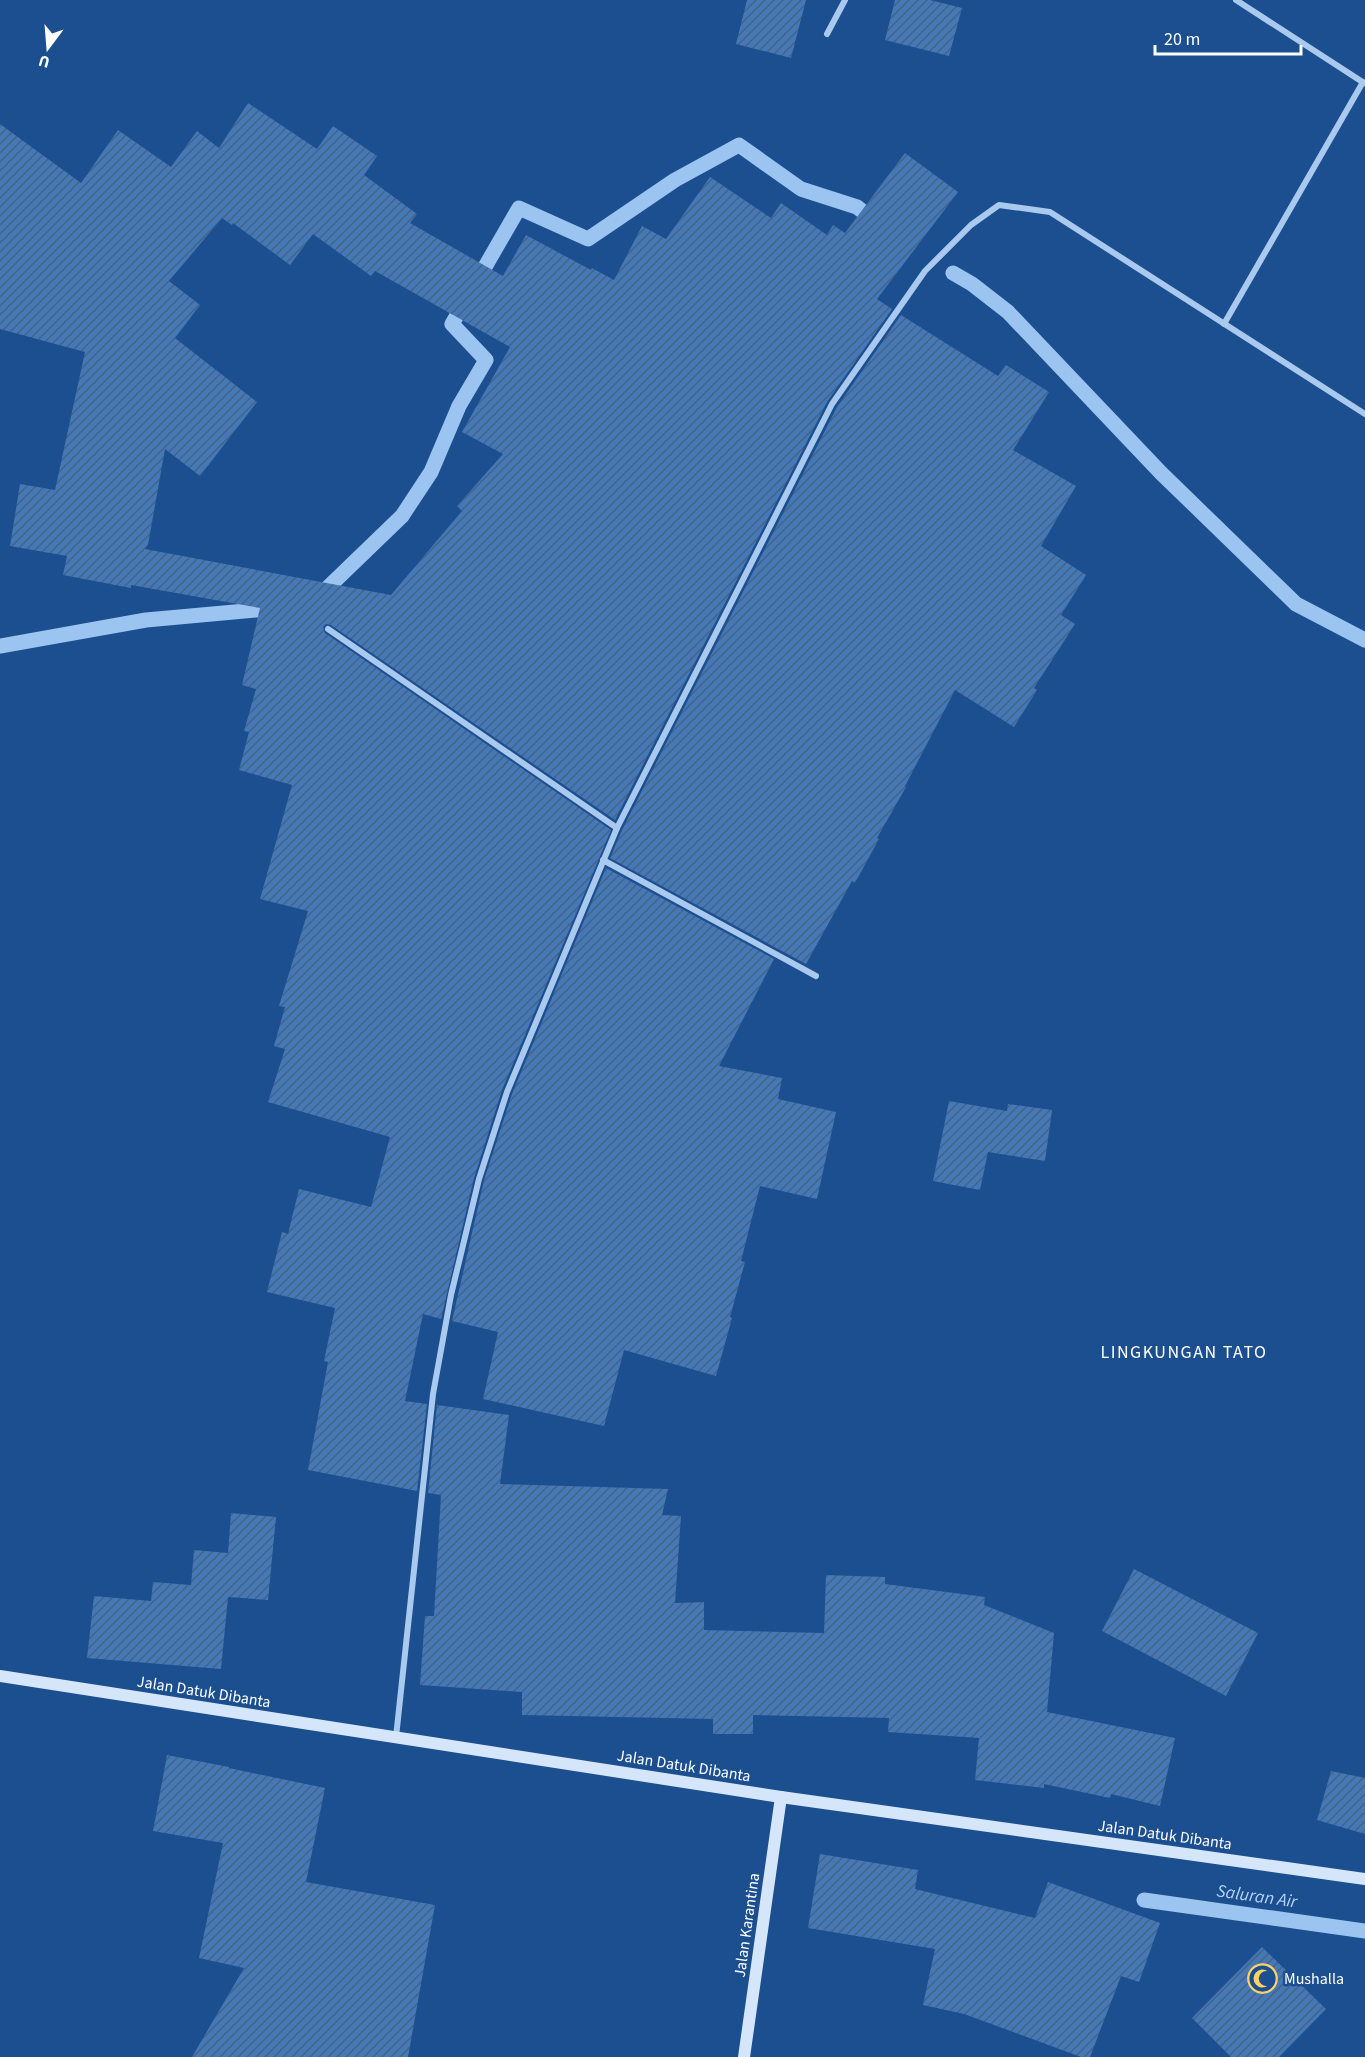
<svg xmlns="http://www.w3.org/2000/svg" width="1365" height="2057" font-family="'Source Sans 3',sans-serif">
<defs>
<pattern id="building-hatch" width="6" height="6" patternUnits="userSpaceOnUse" patternTransform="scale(1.5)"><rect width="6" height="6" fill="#4478b7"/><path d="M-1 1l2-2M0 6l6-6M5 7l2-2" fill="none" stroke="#486282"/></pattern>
</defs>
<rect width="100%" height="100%" fill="#1b4f8f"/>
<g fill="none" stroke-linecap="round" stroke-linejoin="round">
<g stroke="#9cc4f0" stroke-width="15">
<path d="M953,273L972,284L1008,312L1161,473L1296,604L1365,640"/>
<path d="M316,599L402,516L431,472L459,406L486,360L452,324L519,208L588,239L675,180L739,145L801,189L857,207L876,222"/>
<path d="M0,646L146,620L279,608"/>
<path d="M1144,1900L1365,1931"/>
</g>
</g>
<g fill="url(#building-hatch)" fill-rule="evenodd">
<path d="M747,0H806L791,58L736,44Z"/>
<path d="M895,0H930L962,8L949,56L885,40Z"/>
<path d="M248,103L317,149L333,126L377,156L364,175L417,214L410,223L503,276L526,235L591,270L592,268L614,280L642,226L666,239L710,177L771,218L781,203L827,235L833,225L845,233L905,153L958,192L877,299L892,309L827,402L615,820L331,625L326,624L323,627L325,633L611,830L502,1090L474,1178L441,1319L423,1314L405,1401L427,1404L417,1491L308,1470L328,1362L324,1361L335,1308L267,1292L282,1232L288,1234L299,1189L371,1207L390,1137L268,1102L285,1049L274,1046L285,1007L279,1006L308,911L260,899L292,785L239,770L249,732L244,731L256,689L242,685L260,608L131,585V588L63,575L67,556L10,546L20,484L55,490L85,352L0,329V124L81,183L118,130L171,167L197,131L219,148ZM222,218L232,225L233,223L290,265L313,234L371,276L375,271L510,347L462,432L503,454L457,506L462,511L391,595L145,549L148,545L165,449L200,476L257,402L175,338L200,305L169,281Z"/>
<path d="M901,315L998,376L1006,365L1049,392L1013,450L1076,486L1041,546L1086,575L1061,615L1075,624L1034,688L1037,690L1014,727L955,690L905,786L906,787L877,838L879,839L855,883L852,881L806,964L610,858L622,830L837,407Z"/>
<path d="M606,868L774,959L719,1066L782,1078L778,1099L836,1112L817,1199L760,1186L741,1261L745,1262L730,1317L732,1318L716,1376L624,1350L604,1426L483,1399L498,1332L452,1321L484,1180L512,1094Z"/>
<path d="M949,1101L1007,1111L1008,1104L1052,1110L1045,1161L988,1152L980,1190L933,1181Z"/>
<path d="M437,1405L509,1415L500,1484L668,1489L662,1515L681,1516L675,1603L704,1602V1630L824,1633L826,1575L885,1577V1584L985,1597L984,1605L1054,1633L1047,1712L1175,1738L1160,1806L1111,1794L1110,1798L1044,1784V1788L975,1780L979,1738L888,1732L889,1718L753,1715V1734H713V1719L522,1715V1692L420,1685L425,1616H434L441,1495L428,1493Z"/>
<path d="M231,1513L276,1517L268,1600L228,1597L221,1669L87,1658L94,1596L151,1601L153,1582L191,1585L194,1550L228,1553Z"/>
<path d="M1134,1569L1258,1633L1226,1696L1102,1631Z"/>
<path d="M167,1755L229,1767V1768L325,1788L306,1882L435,1905L408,2057H192L244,1968L199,1958L223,1843L153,1831Z"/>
<path d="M1331,1771L1365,1778V1834L1317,1820Z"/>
<path d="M820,1854L918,1870L915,1889L1035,1918L1048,1882L1160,1923L1139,1982L1121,1976L1090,2057H1081L964,2014L923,2005L935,1949L808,1928Z"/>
<path d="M1262,1947L1326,2009L1279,2057H1231L1192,2018Z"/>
</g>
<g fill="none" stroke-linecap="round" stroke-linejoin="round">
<g stroke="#a9c9ee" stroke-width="6">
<path d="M1236,0L1364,83"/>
<path d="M827,34L845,0"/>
<path d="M1224,324L1363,82"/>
<path d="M328,629L617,828"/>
<path d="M603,860L816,976"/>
<path d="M396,1737L433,1394L451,1295L479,1179L507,1092L617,828L832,404L925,271L971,225L999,205L1050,212L1365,414"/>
</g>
<g stroke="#d6e6fa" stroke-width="12">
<path d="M0,1676L781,1797L1365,1879"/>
<path d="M744,2057L781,1797"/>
</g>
</g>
<defs>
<symbol id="mosque-ring" viewBox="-11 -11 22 22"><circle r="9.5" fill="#1b4f8f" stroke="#ffd166" stroke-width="1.5"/><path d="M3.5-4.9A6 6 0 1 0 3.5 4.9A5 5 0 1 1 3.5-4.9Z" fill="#ffd166"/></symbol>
</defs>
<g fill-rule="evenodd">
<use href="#mosque-ring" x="1246" y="1962" width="33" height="33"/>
</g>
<g text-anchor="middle" stroke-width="5" stroke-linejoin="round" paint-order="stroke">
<g font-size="16" fill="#fff" stroke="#1b4f8f">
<text transform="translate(204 1691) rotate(9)" y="6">Jalan Datuk Dibanta</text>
<text transform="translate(684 1765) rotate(9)" y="6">Jalan Datuk Dibanta</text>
<text transform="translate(1165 1834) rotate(8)" y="6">Jalan Datuk Dibanta</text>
<text transform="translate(746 1925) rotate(-82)" y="6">Jalan Karantina</text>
</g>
<g font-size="16" fill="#fff" stroke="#1b4f8f" text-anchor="start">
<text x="1284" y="1984">Mushalla</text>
</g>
<g font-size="18" letter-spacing="1.5" fill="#fff" stroke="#1b4f8f">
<text x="1184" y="1358">LINGKUNGAN TATO</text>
</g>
<g font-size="18" font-style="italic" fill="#b5d3f5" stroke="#1b4f8f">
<text transform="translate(1257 1896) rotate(8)" y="6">Saluran Air</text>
</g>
</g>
<g transform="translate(48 48) rotate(196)" stroke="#1b4f8f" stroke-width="4.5" paint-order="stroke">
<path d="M0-4.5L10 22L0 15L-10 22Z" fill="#ffffff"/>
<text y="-9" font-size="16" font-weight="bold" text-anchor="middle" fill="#ffffff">U</text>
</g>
<path d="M1155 45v9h146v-9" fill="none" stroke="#ffffff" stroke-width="3"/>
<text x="1164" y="45" font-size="18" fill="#ffffff" stroke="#1b4f8f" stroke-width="4.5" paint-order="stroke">20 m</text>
</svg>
